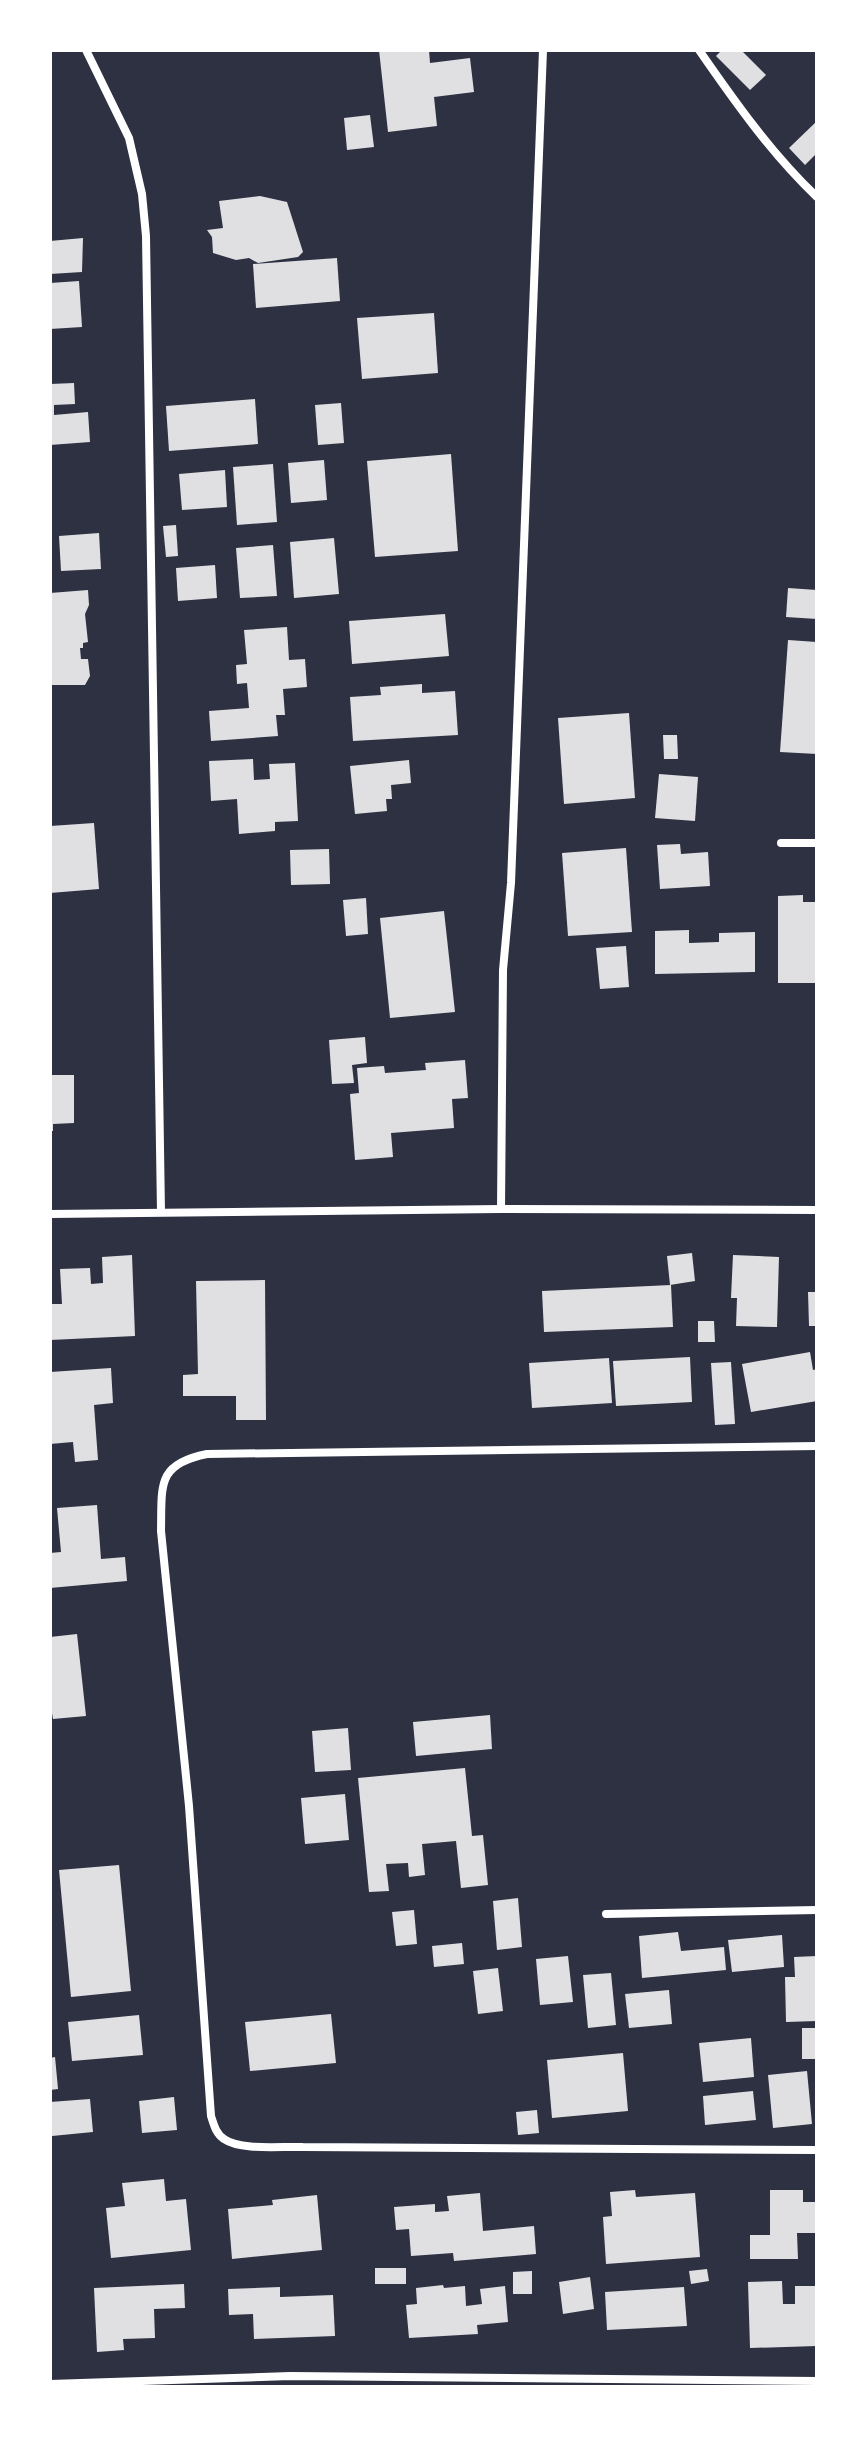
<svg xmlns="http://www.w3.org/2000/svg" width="867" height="2437" font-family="Cabin,sans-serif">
<rect width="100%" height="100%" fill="#2d3142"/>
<g fill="#e0e0e3">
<path d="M379,50H429L430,63L470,58L474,92L434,97L437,126L388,132Z"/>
<path d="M722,50H741L766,75L750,90L716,56Z"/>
<path d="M370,115L374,147L347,150L344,118Z"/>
<path d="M817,121V153L805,165L789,148Z"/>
<path d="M260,196L287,202L303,252L298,257L258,263L249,258L236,260L213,253L212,237L207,230L223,228L219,201Z"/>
<path d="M83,238L82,272L50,274V241Z"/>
<path d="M337,258L340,301L256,308L253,264Z"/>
<path d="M79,281L82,327L50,329V283Z"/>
<path d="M434,313L438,373L362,379L357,318Z"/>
<path d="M74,383L75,404L54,405V415L88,412L90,442L50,445V384Z"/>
<path d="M255,399L258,444L169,451L166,406Z"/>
<path d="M341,403L344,443L318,445L315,405Z"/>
<path d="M451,454L458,551L375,557L367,461Z"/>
<path d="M324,460L327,500L291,503L288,463Z"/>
<path d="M273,464L277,522L237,525L233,467Z"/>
<path d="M225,470L227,507L182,510L179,474Z"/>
<path d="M176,525L178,556L166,557L163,526Z"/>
<path d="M99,533L101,569L61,571L59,536Z"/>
<path d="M334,538L339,594L294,598L290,542Z"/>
<path d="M273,545L277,596L240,598L236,548Z"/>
<path d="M215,565L217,598L178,601L176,568Z"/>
<path d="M788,588L817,590V619L786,617Z"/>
<path d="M88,590L89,605L85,614L88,642L83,643V648H80L81,659H88L90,676L85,685H50V593Z"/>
<path d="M445,614L449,656L352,664L349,621Z"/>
<path d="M287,627L289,660L305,659L307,687L283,689L285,715H276L278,736L211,741L209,711L249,708L247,683L237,684L236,665L247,664L244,630Z"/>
<path d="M788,640L817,642V754L780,752Z"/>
<path d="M422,684V693L455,691L458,735L353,741L350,697L381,695L380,687Z"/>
<path d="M629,713L635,798L564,804L558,718Z"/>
<path d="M663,735H677L678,759H664Z"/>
<path d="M253,759L254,780L270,779L269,764L295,763L298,821L275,822V831L239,834L237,799L211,801L209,761Z"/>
<path d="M409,760L411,783L391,785L392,799H386L387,811L355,814L350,766Z"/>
<path d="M659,774L698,777L695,821L655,818Z"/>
<path d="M94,823L99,889L50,893V826Z"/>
<path d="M680,844L681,854L708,852L710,886L660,889L657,845Z"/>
<path d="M626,848L632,932L568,936L562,853Z"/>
<path d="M329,849L330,884L291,885L290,850Z"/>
<path d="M803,895V902H817V983H778V896Z"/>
<path d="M366,898L368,934L346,936L343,900Z"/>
<path d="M444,911L455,1012L390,1018L380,918Z"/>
<path d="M689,930V943L719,942V933L755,932V972L655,974V931Z"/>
<path d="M626,946L629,987L600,989L596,948Z"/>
<path d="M365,1037L367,1063L352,1065L354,1083L332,1084L329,1040Z"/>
<path d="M465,1060L468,1098L452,1099L454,1128L391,1133L393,1157L355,1160L350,1094L359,1093L357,1068L384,1066L385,1073L426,1070L425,1063Z"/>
<path d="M50,1075H74V1123L53,1124V1131H50Z"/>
<path d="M692,1253L695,1281L670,1285L667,1256Z"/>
<path d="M132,1255L135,1336L50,1340V1304H62L60,1269L90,1268L91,1284L103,1283L102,1257Z"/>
<path d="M733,1255L779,1257L777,1327L736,1326L737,1298H731Z"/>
<path d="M265,1280L266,1420H236V1396H183V1375L198,1374L196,1281Z"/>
<path d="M671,1285L673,1327L544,1332L542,1291Z"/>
<path d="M808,1292H817V1326H809Z"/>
<path d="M698,1321H714L715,1342H698Z"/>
<path d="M810,1352L813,1370L817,1369V1401L751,1412L742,1364Z"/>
<path d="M690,1357L692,1402L616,1406L613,1361Z"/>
<path d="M609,1358L612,1403L532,1408L529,1363Z"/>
<path d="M731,1362L735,1424L715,1425L711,1363Z"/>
<path d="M111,1368L113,1403L94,1405L98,1460L75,1462L73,1442L50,1444V1372Z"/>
<path d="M97,1505L101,1559L125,1557L127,1581L50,1588V1553L61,1552L57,1508Z"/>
<path d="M77,1634L86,1716L53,1719L50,1702V1637Z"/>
<path d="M490,1715L492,1749L416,1756L413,1722Z"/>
<path d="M348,1728L351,1770L315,1772L312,1731Z"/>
<path d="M465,1768L472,1836L483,1835L488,1885L461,1888L456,1841L422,1844L425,1875L409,1877L408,1863L386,1864L389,1891L369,1892L358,1778Z"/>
<path d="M345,1794L349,1840L305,1844L301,1798Z"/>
<path d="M119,1865L131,1991L71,1997L59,1870Z"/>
<path d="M518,1898L522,1947L497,1950L493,1901Z"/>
<path d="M414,1910L417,1944L396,1946L392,1912Z"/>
<path d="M678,1932L681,1951L724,1947L726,1970L642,1978L639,1936Z"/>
<path d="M782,1935L784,1967L732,1972L728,1940Z"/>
<path d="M462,1943L464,1964L434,1967L432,1946Z"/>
<path d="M568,1956L573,2002L540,2005L536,1959Z"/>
<path d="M817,1956V2021L786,2022L785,1977H795L794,1957Z"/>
<path d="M498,1968L503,2011L478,2014L473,1971Z"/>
<path d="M611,1973L616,2025L588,2028L583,1975Z"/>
<path d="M669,1990L672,2024L629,2028L625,1994Z"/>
<path d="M331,2014L336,2063L250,2071L245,2022Z"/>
<path d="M139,2015L143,2055L72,2061L68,2022Z"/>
<rect x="802" y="2028" width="15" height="31"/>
<path d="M751,2038L754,2077L703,2082L699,2043Z"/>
<path d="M623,2053L628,2111L552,2118L547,2060Z"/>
<path d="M55,2057L58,2089L50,2090V2058Z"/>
<path d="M807,2071L812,2124L773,2128L768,2075Z"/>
<path d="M753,2091L756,2120L705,2125L703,2096Z"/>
<path d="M174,2097L177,2130L142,2133L139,2101Z"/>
<path d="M90,2099L93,2132L52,2136L50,2102Z"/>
<path d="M537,2110L539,2133L518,2135L516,2112Z"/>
<path d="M164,2179L166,2201L186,2199L191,2250L111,2258L106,2208L125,2206L122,2183Z"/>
<path d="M635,2190L636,2197L695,2193L700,2257L606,2264L603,2217L612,2216L610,2192Z"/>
<path d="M770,2190H803V2202H817V2233H797L798,2259H750V2235H770Z"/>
<path d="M480,2193L483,2231L534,2226L536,2254L454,2261L453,2253L411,2256L409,2229L396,2230L394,2207L435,2204V2212L449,2211L447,2196Z"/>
<path d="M317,2195L322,2250L232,2259L228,2209L273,2205L272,2200Z"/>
<rect x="375" y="2268" width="31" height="16"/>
<path d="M707,2269L709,2281L691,2284L689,2271Z"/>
<path d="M532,2271V2294H513V2272Z"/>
<path d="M590,2277L594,2309L563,2314L559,2282Z"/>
<path d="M782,2281L783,2304H795V2286H817V2346L750,2348L748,2282Z"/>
<path d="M184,2284L185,2308L154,2309L155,2338L123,2339L124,2350L97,2352L94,2288Z"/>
<path d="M443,2285L444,2288L465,2286L466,2306L482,2304L480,2289L505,2286L508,2322L477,2325L478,2334L409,2338L406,2305L417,2304L416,2288Z"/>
<path d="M280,2287V2297L333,2295L335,2336L254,2339L253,2314L229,2315L228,2289Z"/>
<path d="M684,2287L687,2326L607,2330L605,2292Z"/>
</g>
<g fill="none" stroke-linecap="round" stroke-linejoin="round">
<g stroke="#fff" stroke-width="8">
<path d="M86,50L129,138L142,194L146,236L161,1212"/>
<path d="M699,50C735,102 771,153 817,197"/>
<path d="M781,843H817"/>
<path d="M501,1209L503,970L511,883L543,50"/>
<path d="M50,1214L501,1209L817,1210"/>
<path d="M817,1446L207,1454C156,1464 162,1486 161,1531L189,1806L211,2116C214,2125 216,2134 224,2139C241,2151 282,2146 303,2147L817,2150"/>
<path d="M606,1914L817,1910"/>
<path d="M50,2384L290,2376L817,2381"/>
</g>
</g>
<rect width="867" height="2437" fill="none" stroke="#ffffff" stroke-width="104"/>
</svg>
